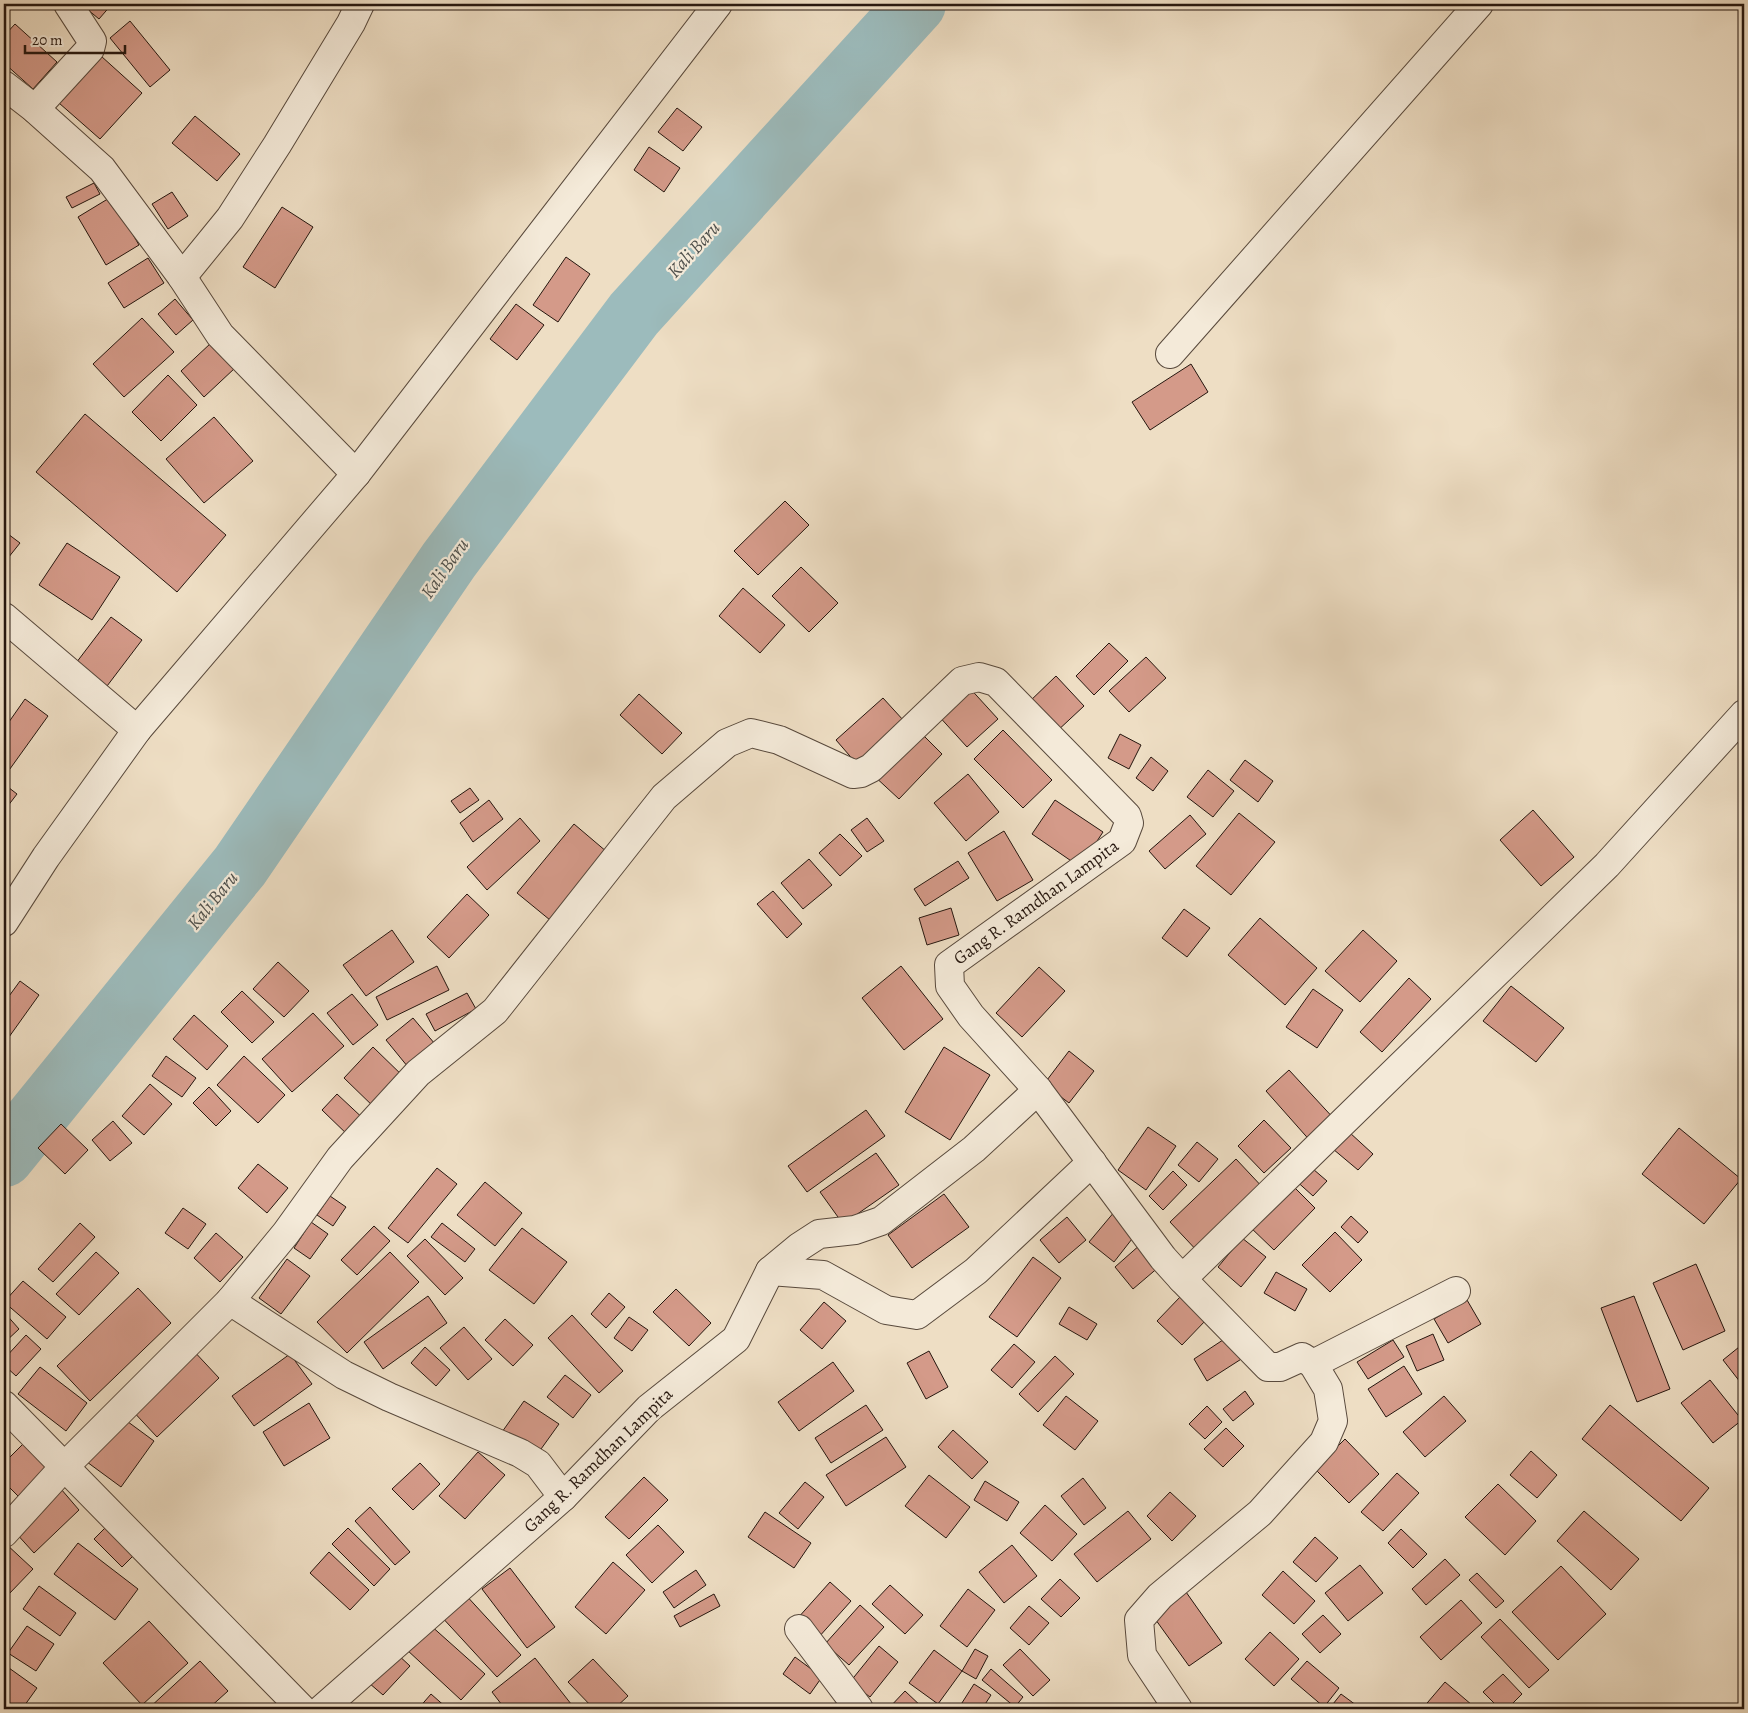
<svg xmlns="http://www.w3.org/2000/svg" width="1748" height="1713" font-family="Alegreya,serif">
<rect width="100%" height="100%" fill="#eedec4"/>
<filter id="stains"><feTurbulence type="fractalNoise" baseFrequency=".004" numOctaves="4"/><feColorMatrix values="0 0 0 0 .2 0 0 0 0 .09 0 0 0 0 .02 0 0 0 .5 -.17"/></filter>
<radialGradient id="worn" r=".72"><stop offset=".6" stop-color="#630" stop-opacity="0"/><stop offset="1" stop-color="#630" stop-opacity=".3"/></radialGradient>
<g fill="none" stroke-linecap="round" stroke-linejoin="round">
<path stroke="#9cbbbc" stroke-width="60" d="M4,1157L240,866L449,560L634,314L916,4"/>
</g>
<g fill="#d49a89" stroke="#26170f">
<path d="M81,4H112L99,19Z"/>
<path d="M130,21L170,70L150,87L110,38Z"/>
<path d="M15,24L57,62L33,89L4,63V36Z"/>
<path d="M101,56L142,93L100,139L59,103Z"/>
<path d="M677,108L702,127L683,151L658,132Z"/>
<path d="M195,116L240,154L217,181L172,143Z"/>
<path d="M649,147L680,168L664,192L634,170Z"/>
<path d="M94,183L100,194L72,208L66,197Z"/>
<path d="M172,192L188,216L168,229L152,204Z"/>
<path d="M111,197L139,245L106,265L78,217Z"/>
<path d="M282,207L313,227L275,288L243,267Z"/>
<path d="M566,257L590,274L558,322L533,305Z"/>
<path d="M148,258L164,283L124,308L108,283Z"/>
<path d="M175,299L193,320L176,335L158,314Z"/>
<path d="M516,304L544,325L517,360L490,339Z"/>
<path d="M142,318L174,352L124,397L93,364Z"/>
<path d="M211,343L235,368L204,397L181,371Z"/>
<path d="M1191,364L1208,392L1150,430L1132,402Z"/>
<path d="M168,375L197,405L161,441L132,412Z"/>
<path d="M85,414L226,535L177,592L36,472Z"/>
<path d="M214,417L253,461L204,503L166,459Z"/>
<path d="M785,501L809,525L758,575L734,551Z"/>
<path d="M4,531L20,543L4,563Z"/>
<path d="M67,543L120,577L92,620L39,585Z"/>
<path d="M801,567L838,603L809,632L772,596Z"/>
<path d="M743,588L785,625L760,653L719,616Z"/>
<path d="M111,617L142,640L104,690L73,667Z"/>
<path d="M1109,643L1128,661L1094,695L1076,676Z"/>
<path d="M1146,657L1166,678L1129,712L1109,691Z"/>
<path d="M1056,676L1084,706L1055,733L1027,704Z"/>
<path d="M966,684L998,719L967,747L936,713Z"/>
<path d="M639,694L682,733L662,754L620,715Z"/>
<path d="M883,698L904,721L856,763L836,740Z"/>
<path d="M25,699L48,716L7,773L4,771V729Z"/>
<path d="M917,729L942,754L899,799L872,774Z"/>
<path d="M1003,730L1052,780L1023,808L974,759Z"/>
<path d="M1120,734L1141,745L1129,769L1108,758Z"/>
<path d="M1151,757L1168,771L1153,791L1136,778Z"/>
<path d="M1245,760L1273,781L1258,802L1230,780Z"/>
<path d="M1208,770L1234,791L1213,817L1187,797Z"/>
<path d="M968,774L999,812L966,841L934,803Z"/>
<path d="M4,784L17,794L4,811Z"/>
<path d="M470,788L479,800L460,813L451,801Z"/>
<path d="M489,800L503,819L473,842L460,823Z"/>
<path d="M1055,800L1103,832L1080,867L1032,834Z"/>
<path d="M1533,810L1574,857L1541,886L1500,840Z"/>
<path d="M1239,813L1275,842L1231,895L1196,866Z"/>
<path d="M1190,815L1206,834L1165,869L1149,851Z"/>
<path d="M520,818L540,841L487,890L467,867Z"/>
<path d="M867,818L884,841L867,852L851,830Z"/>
<path d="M574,824L607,852L550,920L517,893Z"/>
<path d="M1004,831L1033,880L997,901L968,853Z"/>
<path d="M840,834L862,856L840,876L819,853Z"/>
<path d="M809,859L832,885L803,909L781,883Z"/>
<path d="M958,861L969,878L925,906L914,889Z"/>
<path d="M773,891L802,924L787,938L757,904Z"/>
<path d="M467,894L489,915L449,958L427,937Z"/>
<path d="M951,908L959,935L927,945L919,918Z"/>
<path d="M1184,909L1210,928L1187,957L1162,938Z"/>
<path d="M1260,918L1317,968L1285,1005L1228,955Z"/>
<path d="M392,930L414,962L366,996L343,965Z"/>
<path d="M1363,930L1397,961L1360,1002L1325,971Z"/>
<path d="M278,962L309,991L284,1017L253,989Z"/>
<path d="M437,966L449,990L387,1020L376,997Z"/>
<path d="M901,966L943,1019L904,1050L862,998Z"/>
<path d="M1039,967L1065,991L1022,1037L996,1013Z"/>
<path d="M1409,978L1431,999L1382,1052L1360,1032Z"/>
<path d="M20,981L39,995L4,1044V1003Z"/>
<path d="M1511,986L1564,1028L1536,1062L1483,1021Z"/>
<path d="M1313,989L1343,1010L1317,1048L1286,1027Z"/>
<path d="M242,991L274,1022L252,1043L221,1012Z"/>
<path d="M467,993L476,1009L435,1031L426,1014Z"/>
<path d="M352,994L378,1025L353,1045L327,1013Z"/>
<path d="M313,1013L344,1046L292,1092L262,1059Z"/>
<path d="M194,1015L228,1046L207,1070L173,1039Z"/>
<path d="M413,1018L435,1044L408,1067L386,1040Z"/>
<path d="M373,1047L407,1080L378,1111L344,1078Z"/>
<path d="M944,1047L990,1075L950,1140L905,1112Z"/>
<path d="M1069,1051L1094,1071L1069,1103L1044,1084Z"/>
<path d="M166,1056L196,1078L182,1097L152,1076Z"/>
<path d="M244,1056L285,1095L258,1123L217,1085Z"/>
<path d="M1289,1070L1337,1122L1313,1144L1266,1091Z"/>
<path d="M150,1084L172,1104L144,1135L122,1116Z"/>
<path d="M209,1087L231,1111L216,1126L193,1103Z"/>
<path d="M337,1094L368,1123L352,1139L322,1110Z"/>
<path d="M866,1110L885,1136L807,1192L788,1166Z"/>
<path d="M1264,1120L1291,1148L1264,1173L1238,1146Z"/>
<path d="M113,1121L132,1143L110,1161L92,1140Z"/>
<path d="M61,1124L88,1150L65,1174L38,1148Z"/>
<path d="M1148,1127L1176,1146L1146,1190L1118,1170Z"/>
<path d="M1679,1128L1741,1179L1704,1224L1642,1174Z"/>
<path d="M1349,1132L1373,1154L1358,1170L1333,1149Z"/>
<path d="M1197,1142L1218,1159L1199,1182L1178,1165Z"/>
<path d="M876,1153L899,1185L843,1224L820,1192Z"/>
<path d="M1236,1159L1266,1191L1200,1254L1170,1222Z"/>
<path d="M1306,1163L1327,1181L1313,1196L1293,1178Z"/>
<path d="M258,1164L288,1188L267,1213L238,1188Z"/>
<path d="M437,1168L457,1184L408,1243L388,1228Z"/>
<path d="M1173,1171L1187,1185L1163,1210L1149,1196Z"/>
<path d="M485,1182L522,1213L495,1246L457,1215Z"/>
<path d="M1290,1183L1315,1208L1274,1250L1248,1225Z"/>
<path d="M944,1194L969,1227L912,1268L888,1235Z"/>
<path d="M330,1196L346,1207L333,1226L317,1215Z"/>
<path d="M183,1208L206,1224L188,1249L165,1233Z"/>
<path d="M1115,1211L1139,1230L1114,1262L1089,1242Z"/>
<path d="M1351,1216L1368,1232L1358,1243L1341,1227Z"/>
<path d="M1067,1217L1086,1240L1059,1263L1040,1240Z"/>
<path d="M311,1222L328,1234L310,1259L294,1248Z"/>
<path d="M80,1223L95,1237L53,1282L38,1269Z"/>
<path d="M442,1223L475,1249L465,1262L431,1237Z"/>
<path d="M374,1226L390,1241L357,1275L341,1260Z"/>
<path d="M522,1228L567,1262L534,1304L489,1270Z"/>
<path d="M1335,1232L1362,1260L1330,1292L1302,1265Z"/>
<path d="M216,1233L243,1257L220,1282L194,1258Z"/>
<path d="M1242,1238L1266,1257L1241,1287L1218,1267Z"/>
<path d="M425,1239L463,1278L445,1295L407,1256Z"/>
<path d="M1141,1244L1160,1266L1133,1289L1115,1267Z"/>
<path d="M96,1252L119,1273L79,1315L56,1294Z"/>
<path d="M390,1252L419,1282L347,1353L317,1322Z"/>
<path d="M1033,1257L1061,1278L1017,1337L989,1317Z"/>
<path d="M287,1259L310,1276L281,1314L259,1298Z"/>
<path d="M1696,1264L1725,1331L1683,1350L1653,1283Z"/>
<path d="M1276,1272L1307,1289L1295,1311L1264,1293Z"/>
<path d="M23,1281L66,1317L47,1339L4,1302Z"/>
<path d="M138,1288L171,1323L90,1401L57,1366Z"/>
<path d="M676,1289L711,1323L689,1346L653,1312Z"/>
<path d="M609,1293L625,1307L606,1328L591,1314Z"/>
<path d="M428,1296L447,1323L383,1369L364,1342Z"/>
<path d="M1181,1296L1206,1320L1182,1345L1157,1321Z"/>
<path d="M1634,1296L1670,1389L1637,1402L1601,1308Z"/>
<path d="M1467,1300L1481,1324L1448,1343L1434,1319Z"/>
<path d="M824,1302L846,1321L822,1349L800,1330Z"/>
<path d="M1069,1307L1097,1324L1087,1340L1059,1324Z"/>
<path d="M4,1312L19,1329L4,1343Z"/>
<path d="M572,1315L623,1371L599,1393L548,1338Z"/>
<path d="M629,1317L648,1330L632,1351L614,1338Z"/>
<path d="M505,1319L533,1345L513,1366L485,1340Z"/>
<path d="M464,1327L492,1359L468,1380L440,1348Z"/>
<path d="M1232,1334L1246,1356L1207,1381L1194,1359Z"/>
<path d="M1433,1334L1444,1360L1417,1371L1406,1346Z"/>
<path d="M26,1335L41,1349L16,1376L4,1365V1359Z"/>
<path d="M1393,1340L1404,1357L1368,1379L1357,1362Z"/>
<path d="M1744,1343V1387L1723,1360Z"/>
<path d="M1014,1344L1035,1362L1012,1388L991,1370Z"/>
<path d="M425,1347L450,1370L436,1386L411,1363Z"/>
<path d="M191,1348L219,1378L157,1437L129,1407Z"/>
<path d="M929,1351L948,1387L926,1399L907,1363Z"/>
<path d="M290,1354L312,1384L254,1426L232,1396Z"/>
<path d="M1055,1356L1074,1374L1038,1412L1019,1394Z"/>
<path d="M833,1362L854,1391L799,1431L778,1402Z"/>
<path d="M1404,1366L1422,1394L1386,1417L1368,1389Z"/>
<path d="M40,1367L87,1403L66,1431L18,1394Z"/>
<path d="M565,1375L591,1395L573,1418L547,1397Z"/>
<path d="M1710,1380L1742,1420L1713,1443L1681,1403Z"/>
<path d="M1245,1391L1254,1404L1233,1421L1223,1409Z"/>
<path d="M1066,1396L1098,1421L1075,1450L1043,1425Z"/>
<path d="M1444,1396L1466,1421L1425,1457L1403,1432Z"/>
<path d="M524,1401L559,1424L536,1456L502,1432Z"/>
<path d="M309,1403L330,1438L284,1466L263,1432Z"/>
<path d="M866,1405L883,1430L831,1463L815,1438Z"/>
<path d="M1610,1405L1709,1488L1681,1521L1582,1439Z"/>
<path d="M1207,1406L1222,1422L1205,1439L1189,1424Z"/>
<path d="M120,1416L154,1441L121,1487L87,1462Z"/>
<path d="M1226,1428L1244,1446L1223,1467L1204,1449Z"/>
<path d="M953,1430L988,1462L972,1479L938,1447Z"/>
<path d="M886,1437L906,1467L846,1506L826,1475Z"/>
<path d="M1345,1439L1379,1474L1349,1503L1315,1469Z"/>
<path d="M24,1443L55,1474L26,1504L4,1482V1463Z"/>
<path d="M1531,1451L1557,1475L1537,1498L1510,1475Z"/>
<path d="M478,1452L505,1475L465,1519L439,1496Z"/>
<path d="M420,1463L440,1484L413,1510L392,1489Z"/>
<path d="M1397,1473L1419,1493L1383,1531L1361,1512Z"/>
<path d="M929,1475L970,1507L946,1538L905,1506Z"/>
<path d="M644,1477L668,1500L629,1539L605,1517Z"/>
<path d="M1083,1478L1106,1508L1084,1525L1061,1496Z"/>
<path d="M985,1481L1019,1502L1007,1521L974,1500Z"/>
<path d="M805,1482L824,1497L798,1529L779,1513Z"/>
<path d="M1498,1484L1536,1521L1505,1555L1465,1517Z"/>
<path d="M61,1489L79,1510L34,1553L15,1532Z"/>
<path d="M1170,1492L1196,1516L1172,1541L1147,1516Z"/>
<path d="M1045,1505L1077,1534L1052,1561L1020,1533Z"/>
<path d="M370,1507L410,1552L395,1565L355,1521Z"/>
<path d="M1128,1511L1151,1539L1097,1582L1074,1554Z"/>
<path d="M1584,1511L1639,1559L1611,1590L1557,1541Z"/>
<path d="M765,1512L811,1543L794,1568L748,1537Z"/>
<path d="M109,1524L137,1552L122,1567L94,1539Z"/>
<path d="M658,1525L684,1552L652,1583L626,1555Z"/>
<path d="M348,1528L390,1569L374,1586L332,1544Z"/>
<path d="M1401,1529L1427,1554L1413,1568L1388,1543Z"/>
<path d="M1315,1537L1338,1558L1316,1582L1293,1562Z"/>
<path d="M5,1543L33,1569L8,1595L4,1591Z"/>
<path d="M78,1543L138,1589L115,1620L54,1574Z"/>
<path d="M1012,1545L1037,1576L1004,1603L979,1572Z"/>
<path d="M329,1552L369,1590L350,1610L310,1573Z"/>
<path d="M1445,1559L1460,1575L1426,1605L1412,1589Z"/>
<path d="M613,1562L645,1590L606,1634L575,1607Z"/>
<path d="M1360,1565L1383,1593L1348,1621L1325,1593Z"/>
<path d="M1561,1566L1606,1614L1558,1660L1512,1612Z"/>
<path d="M510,1568L555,1627L527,1648L482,1589Z"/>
<path d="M696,1570L706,1585L674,1608L663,1592Z"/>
<path d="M1283,1571L1315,1601L1294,1624L1262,1595Z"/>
<path d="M1477,1573L1504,1601L1496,1608L1469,1580Z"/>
<path d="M1060,1579L1080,1598L1061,1617L1041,1599Z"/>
<path d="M830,1582L851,1601L818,1638L797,1619Z"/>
<path d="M890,1585L923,1615L905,1634L872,1604Z"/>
<path d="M39,1586L76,1613L60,1636L23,1609Z"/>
<path d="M968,1589L995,1610L967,1647L940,1626Z"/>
<path d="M463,1592L521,1655L497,1677L439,1614Z"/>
<path d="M1186,1592L1222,1643L1189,1666L1153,1616Z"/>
<path d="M714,1594L720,1606L680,1627L674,1616Z"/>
<path d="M1461,1600L1482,1623L1441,1660L1420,1637Z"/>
<path d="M860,1605L884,1627L849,1665L825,1644Z"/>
<path d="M1029,1606L1049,1623L1029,1645L1010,1628Z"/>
<path d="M1323,1615L1341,1634L1320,1653L1302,1634Z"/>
<path d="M1500,1619L1549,1670L1529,1688L1481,1637Z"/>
<path d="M149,1621L188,1663L142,1705L103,1663Z"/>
<path d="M429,1624L485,1674L461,1700L406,1649Z"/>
<path d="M27,1626L54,1644L36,1671L8,1653Z"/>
<path d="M1270,1632L1299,1659L1274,1686L1245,1659Z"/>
<path d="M879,1646L898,1662L870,1697L850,1682Z"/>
<path d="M975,1649L988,1656L976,1679L962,1671Z"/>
<path d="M1020,1649L1050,1680L1033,1696L1003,1665Z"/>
<path d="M934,1650L962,1671L938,1704L909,1683Z"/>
<path d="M396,1653L410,1666L383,1695L369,1683Z"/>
<path d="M795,1657L822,1677L810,1694L783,1674Z"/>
<path d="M535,1658L575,1709H505L492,1692Z"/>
<path d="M593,1659L628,1696L614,1709H594L568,1682Z"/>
<path d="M200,1661L228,1691L208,1709H148Z"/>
<path d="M1307,1661L1339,1688L1324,1707L1291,1679Z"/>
<path d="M9,1668L37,1688L22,1709H18L4,1699V1675Z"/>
<path d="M991,1669L1023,1697L1015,1707L982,1680Z"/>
<path d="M1503,1674L1522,1694L1507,1709H1500L1483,1692Z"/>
<path d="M1445,1682L1472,1705L1468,1709H1422Z"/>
<path d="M974,1684L991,1695L982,1709H964L960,1706Z"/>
<path d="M905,1691L924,1709H888Z"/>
<path d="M431,1694L448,1709H418Z"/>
<path d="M1341,1694L1360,1708L1359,1709H1329Z"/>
</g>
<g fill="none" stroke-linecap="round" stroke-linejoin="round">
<defs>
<g id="street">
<path d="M4,85L35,109L102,169L182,277L220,335L356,474"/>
<path d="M35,109L90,49L92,41L68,4"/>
<path d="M182,277L230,218L277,145L351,23L360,4"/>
<path d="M1170,354L1479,4"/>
<path d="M4,617L137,730"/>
<path d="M4,922L46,857L137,730L356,474L718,4"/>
<path d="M770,1271L823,1275L886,1310L917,1315L976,1271L1092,1162"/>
<path d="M230,1301L344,1375L389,1397L520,1453L538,1464L563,1497"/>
<path d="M1313,1364L1456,1291"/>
<path d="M4,1405L302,1709"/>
<path d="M4,1533L65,1466L230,1301L286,1233L340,1158L418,1073L495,1011L664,797L727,743L751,733L779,740L853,774L861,773L871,768L962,681L979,677L996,682L1127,816L1129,823L1122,841L949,965L950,986L971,1016L1038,1090L1163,1258L1182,1279L1607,865L1744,714"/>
<path d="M799,1629L859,1709"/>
<path d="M322,1709L563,1497L649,1408L736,1339L770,1271L799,1247L819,1234L855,1230L881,1221L974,1149L1038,1090"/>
<path d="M1178,1709L1142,1655L1139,1620L1160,1596L1260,1513L1324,1442L1333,1421L1328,1389L1313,1364L1302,1357L1280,1367H1268L1182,1279"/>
</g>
</defs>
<use href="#street" stroke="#58493c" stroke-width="30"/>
<use href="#street" stroke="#f4ead9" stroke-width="28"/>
</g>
<g text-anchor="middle" stroke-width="4.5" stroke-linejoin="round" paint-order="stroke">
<g font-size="18" fill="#26170f" stroke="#f4ead9">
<text transform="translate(1036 902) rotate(-36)" y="6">Gang R. Ramdhan Lampita</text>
<text transform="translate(598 1460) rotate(-44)" y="6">Gang R. Ramdhan Lampita</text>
</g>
<g font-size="19" font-style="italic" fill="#4f504c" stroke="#f4ead9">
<text transform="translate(693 249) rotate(-48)" y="7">Kali Baru</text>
<text transform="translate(444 568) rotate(-55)" y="7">Kali Baru</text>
<text transform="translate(212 900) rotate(-51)" y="7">Kali Baru</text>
</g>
</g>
<rect width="1748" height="1713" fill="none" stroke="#eedec4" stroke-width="20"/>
<rect x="5" y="5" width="1738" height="1703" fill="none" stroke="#26170f" stroke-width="2.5"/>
<rect x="10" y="10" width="1728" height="1693" fill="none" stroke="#26170f"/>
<path d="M25 45v8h100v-8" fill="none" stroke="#26170f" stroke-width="2.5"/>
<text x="32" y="45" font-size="15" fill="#26170f" stroke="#f4ead9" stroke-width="4" paint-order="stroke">20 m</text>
<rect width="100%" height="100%" filter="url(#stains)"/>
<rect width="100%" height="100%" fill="url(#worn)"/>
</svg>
